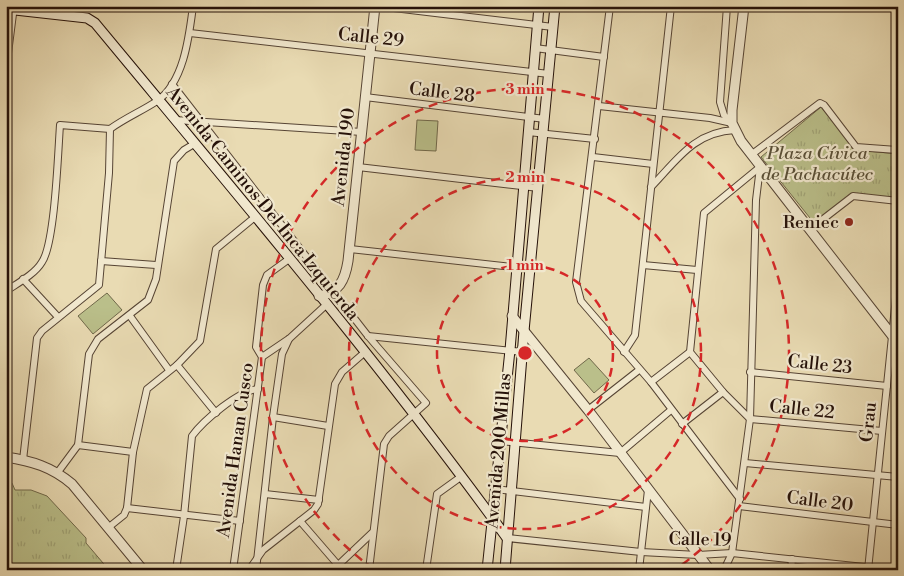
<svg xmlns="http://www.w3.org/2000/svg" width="904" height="576" font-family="'Libre Bodoni',serif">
<defs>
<pattern id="park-tufts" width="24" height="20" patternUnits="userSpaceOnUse" patternTransform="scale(1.25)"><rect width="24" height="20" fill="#babf8a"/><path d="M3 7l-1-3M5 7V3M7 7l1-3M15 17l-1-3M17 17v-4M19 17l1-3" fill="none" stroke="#a0a376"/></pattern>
</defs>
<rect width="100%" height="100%" fill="#e9dbb3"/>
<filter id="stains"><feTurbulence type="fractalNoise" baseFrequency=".004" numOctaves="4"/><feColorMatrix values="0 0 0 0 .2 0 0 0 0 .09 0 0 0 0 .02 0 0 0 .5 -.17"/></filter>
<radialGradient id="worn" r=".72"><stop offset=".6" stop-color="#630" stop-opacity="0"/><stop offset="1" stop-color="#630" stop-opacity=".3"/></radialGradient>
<g fill="#babf8a" stroke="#70684a">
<path d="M417,120L438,121L436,151L415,150Z"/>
<path d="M107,293L122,310L93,334L78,316Z"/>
<path d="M589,358L609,380L594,393L574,370Z"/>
</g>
<g fill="url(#park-tufts)" stroke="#70684a">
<path d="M821,107L857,150L898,154V198L852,194L814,223L761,157Z"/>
<path d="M6,482L12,483L15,490H31L47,496L86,538V543L109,570H6Z"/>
</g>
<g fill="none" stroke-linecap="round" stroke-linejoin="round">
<defs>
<g id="minor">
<path d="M183,6L193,7"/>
<path d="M377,6L553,27"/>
<path d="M610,6L576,282L581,301L651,382L740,499"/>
<path d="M727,6L720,102L724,115L731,122"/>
<path d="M798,6L819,8L822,6"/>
<path d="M190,33L549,74"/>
<path d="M535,48L604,57"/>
<path d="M6,69L14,6"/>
<path d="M172,84L368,336L426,403L389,436L384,444L369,570"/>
<path d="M365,97L545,119"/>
<path d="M599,106L710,118L732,123"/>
<path d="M175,120L362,132"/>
<path d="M528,132L595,139"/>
<path d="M751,155L820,103L824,105L856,147L897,150"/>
<path d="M593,157L653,164"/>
<path d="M358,167L539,188"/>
<path d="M760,167L704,213L690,352L723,392L750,419L882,431"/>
<path d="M651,187C677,160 694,132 735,130"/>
<path d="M809,230L853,196L898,201"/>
<path d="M350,249L530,269"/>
<path d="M101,261L156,265"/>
<path d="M643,265L697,270"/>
<path d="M23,279L58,317"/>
<path d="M6,291C18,283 35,274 42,262C55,243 58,152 60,125L110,129"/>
<path d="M130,316L169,370"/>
<path d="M368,336L523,352"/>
<path d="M624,352L635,335L671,6"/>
<path d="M262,357L256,347L263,285L267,275L289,259"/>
<path d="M177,365L216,413"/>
<path d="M750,372L887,386"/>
<path d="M651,382L690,352"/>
<path d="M588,410L639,370"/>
<path d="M273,417L328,426"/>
<path d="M682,424L723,392"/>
<path d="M500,441L620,453L671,410"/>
<path d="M78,445L133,452"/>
<path d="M23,460L37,338L42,331L99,285L109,173L110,129C125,118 142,111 157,101C184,82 189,37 193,6"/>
<path d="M745,463L898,477"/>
<path d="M58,472L78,445L89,354L98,339L148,300L156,279L174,161L184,150L194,144"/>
<path d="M495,489L646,507"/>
<path d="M265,494L319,500"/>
<path d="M739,506L898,525"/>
<path d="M127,508L240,521"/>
<path d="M300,521L338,565"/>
<path d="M109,527L124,515L127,508L133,452L147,389L177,365L200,341L216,249L255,217"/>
<path d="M507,538L641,552L698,555L732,553L893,570"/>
<path d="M176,570L184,516L192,436C203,421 239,390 258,389"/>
<path d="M233,570L262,357L290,338L326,305"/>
<path d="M249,570L263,550L314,510L318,504L335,384L342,372L364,353"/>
<path d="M256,570L273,417L282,354L289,339"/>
<path d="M333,570L372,533"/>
<path d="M426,570L437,494L462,476"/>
<path d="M639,570L648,490"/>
<path d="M724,570L732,553L750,419L756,200L760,167"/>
<path d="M791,570L792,559"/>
<path d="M868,570L898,278"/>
</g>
<g id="tertiary">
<path d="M744,6L732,110V123L741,141L898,343"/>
<path d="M319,296C339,293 345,280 348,261L375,6"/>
<path d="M512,316L588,410L710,570"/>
<path d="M6,457C32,461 52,467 72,484L143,570"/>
</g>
<g id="secondary">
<path d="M6,9L87,18L95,23C235,192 378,360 507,538"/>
<path d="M487,570L510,350L539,6"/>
<path d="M505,570L524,331L555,6"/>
</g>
</defs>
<use href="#minor" stroke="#564434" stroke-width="8"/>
<use href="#tertiary" stroke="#564434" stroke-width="11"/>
<use href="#secondary" stroke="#251109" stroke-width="11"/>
<use href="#minor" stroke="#f1e8ce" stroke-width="6"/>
<use href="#tertiary" stroke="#f1e8ce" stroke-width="9"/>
<use href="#secondary" stroke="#f1e8ce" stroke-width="9"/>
</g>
<g fill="none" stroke="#d62828" stroke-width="2.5" stroke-dasharray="9 6">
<circle cx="525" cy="353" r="88"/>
<circle cx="525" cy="353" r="176"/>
<path d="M374 569A264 264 0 1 1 676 569"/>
</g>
<circle fill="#8f2418" stroke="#f1e8ce" stroke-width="2" cx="849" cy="222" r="5"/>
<g text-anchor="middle" stroke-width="4.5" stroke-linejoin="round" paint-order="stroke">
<g font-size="18" fill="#251109" stroke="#f1e8ce">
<text transform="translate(371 37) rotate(6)" y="6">Calle 29</text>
<text transform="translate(442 92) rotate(7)" y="6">Calle 28</text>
<text transform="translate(343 157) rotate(-84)" y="6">Avenida 190</text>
<text transform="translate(263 203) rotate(51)" y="6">Avenida Caminos Del Inca Izquierda</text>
<text transform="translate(820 364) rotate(6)" y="6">Calle 23</text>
<text transform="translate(802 409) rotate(6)" y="6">Calle 22</text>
<text transform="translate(868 422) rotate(-84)" y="6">Grau</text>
<text transform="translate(235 450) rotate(-82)" y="6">Avenida Hanan Cusco</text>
<text transform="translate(498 451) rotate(-85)" y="6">Avenida 200 Millas</text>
<text transform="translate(820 501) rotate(7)" y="6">Calle 20</text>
<text transform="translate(700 539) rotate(1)" y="6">Calle 19</text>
</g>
<g font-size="18" font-style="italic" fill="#594e36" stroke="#f1e8ce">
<text x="817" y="159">Plaza Cívica<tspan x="817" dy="21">de Pachacútec</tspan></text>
</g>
<g font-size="18" fill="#251109" stroke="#f1e8ce" text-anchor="end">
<text x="839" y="228">Reniec</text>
</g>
</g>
<circle cx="525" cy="353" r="8" fill="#d62828" stroke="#f1e8ce" stroke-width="2.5"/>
<g font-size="15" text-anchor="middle" font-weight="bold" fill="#d62828" stroke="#f1e8ce" stroke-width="4.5" stroke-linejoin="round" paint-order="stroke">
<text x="525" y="94">3 min</text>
<text x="525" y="182">2 min</text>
<text x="525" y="270">1 min</text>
</g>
<rect width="904" height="576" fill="none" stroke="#e9dbb3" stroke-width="25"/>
<rect x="8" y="8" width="889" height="561" fill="none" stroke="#251109" stroke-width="2.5"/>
<rect x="12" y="12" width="879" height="551" fill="none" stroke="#251109"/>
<rect width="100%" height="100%" filter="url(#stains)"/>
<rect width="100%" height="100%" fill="url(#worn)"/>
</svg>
